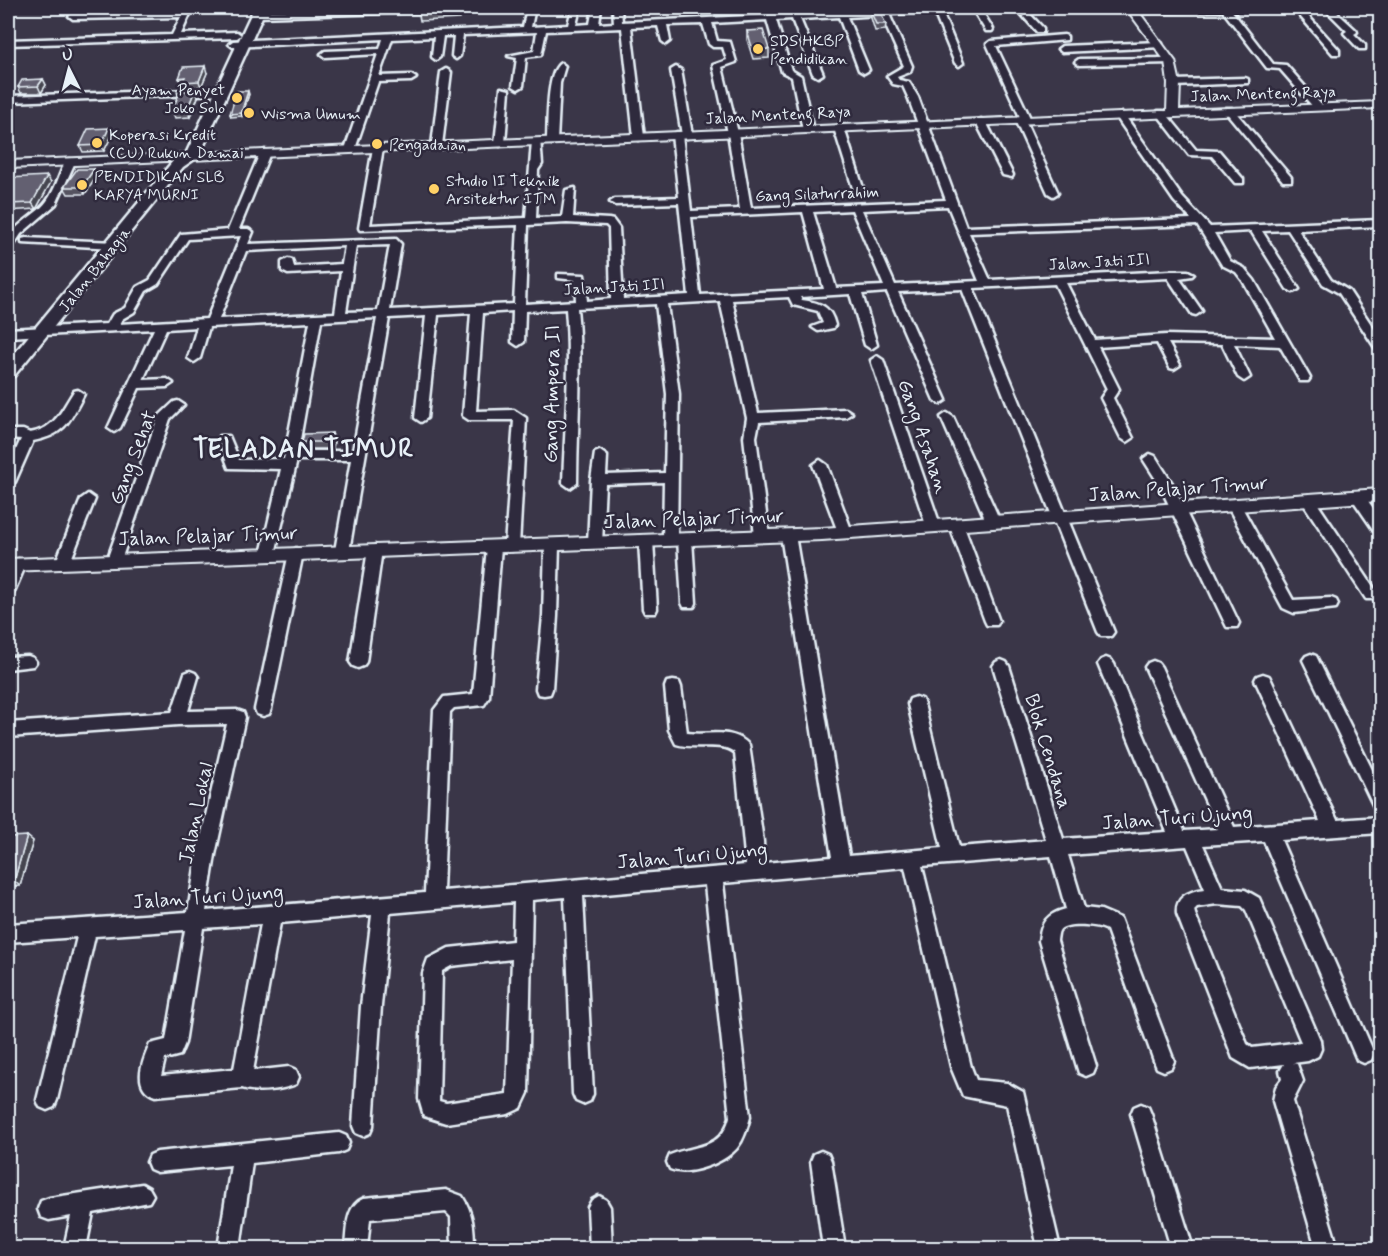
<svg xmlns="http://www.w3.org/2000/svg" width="1388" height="1256" font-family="Mynerve,sans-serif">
<rect width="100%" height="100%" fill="#3a3648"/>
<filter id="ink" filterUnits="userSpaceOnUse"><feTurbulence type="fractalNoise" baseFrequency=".0167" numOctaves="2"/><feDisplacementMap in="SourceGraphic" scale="12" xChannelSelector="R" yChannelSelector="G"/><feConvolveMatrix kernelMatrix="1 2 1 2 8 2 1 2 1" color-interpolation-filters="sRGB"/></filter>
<g filter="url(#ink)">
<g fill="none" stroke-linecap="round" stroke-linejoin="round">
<defs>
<g id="minor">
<path d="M388,8H458L454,11L257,17L253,14L257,11Z"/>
<path d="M527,8H535L531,27L568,25L572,8H580L576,25L590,24L593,8H601L599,24L614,23L613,8H621L622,22L879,10L878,8L887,10L980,8L993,29L992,31H986L973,10L942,12L963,63L959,66L955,63L934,12L889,14L912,66L910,72L897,77L899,80L909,82L918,97L966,227L1191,219L1174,201L1115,115L1123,113L1182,197L1210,227L1380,220V226L1298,230L1331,280L1349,291L1380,338V350L1376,349L1339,293L1323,284L1288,230L1262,231L1299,289L1293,292L1287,289L1251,231L1214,233L1230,261L1244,268L1254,280L1310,378L1308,381H1300L1280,346L1234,344L1250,377L1244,381L1238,377L1222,344L1168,343L1180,365L1174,369L1170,368L1157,343L1098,347L1119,389L1113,398L1133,438L1127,442L1121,438L1101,398L1107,389L1055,284L973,288L1114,632L1111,636H1101L1098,632L962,289L898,292L946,400L940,404L934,400L887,292L862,294L877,345L871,349L865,345L850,294L800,297L802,300C820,303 830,305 835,325L833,328L818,331L812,327L823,323L818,311L793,305L789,297L732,300L758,413L846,409L852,413L846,417L759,422L756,437L769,536L762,541L755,536L744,437L747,418L720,301L667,304L679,394L677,540L670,545L663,540L664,482L605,484L602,543L595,548L588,543L591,480L595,453L600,451L607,456L606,475L665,473L667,394L656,304L577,308C583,366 577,425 577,483L570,488L563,483C565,425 571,366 566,309L525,311L524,342L518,346L512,342L513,311L483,313L476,411L514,410L526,418L519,546L512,551L505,546L514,420H469L463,416L471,313L438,315L427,418L421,422L415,418L426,316L389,318L349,551L342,556L335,551L351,460H297L275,554L268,559L261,554L281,469L229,468L218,439L219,436H229L239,460L284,459L310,322L209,327L200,358L194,362L188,358L197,327L166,329L143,380L167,379L173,383L167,387L139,388L120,428L114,432L108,428L154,329L8,337V329L107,324L113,314L125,308L137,287L150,280L181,234L228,230L260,153L265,150L270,153L239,229H248L253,232L248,244L396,239L401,244L390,310L514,304L518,225L360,230L359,228L373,148L378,145L383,148L370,225L526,218L532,141L540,139L542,164L538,170L536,218L562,217L566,190L575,188L573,217L609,219L613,220L619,228L623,299L689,295L679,203L615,205L610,202L615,199L679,197L672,135L677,132L682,135L691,211L740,209L728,133L713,65L727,60L723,47H713L709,44L703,24L667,25L670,41L666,44L662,41L658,26L631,27L644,137L639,140L634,137L622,28L546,31L541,55L526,57L523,86L518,89L513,86L517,58L508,56L534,51L537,32L463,35L460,56L456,59L452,56L454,36H443L440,57L436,60L432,57L434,37L392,39L379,76L411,75L416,78L411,81L378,82L355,149L350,152L345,149L378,54L325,57L321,54L325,51L380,49L383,39L233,47L229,44L233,41L523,27ZM881,15L904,66L887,76L893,84L903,86L908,97L946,200L751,208L738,133L722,67L736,62L730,42L717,41L712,23L767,20L782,72L792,77L803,130L808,133L813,130L801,76L791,70L776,20L792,19L813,74L818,77L823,74L800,19L839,17L859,70L864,73L869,70L847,17ZM948,206L979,281L895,285L862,210ZM852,210L884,286L836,288L813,212ZM803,212L824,289L700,295L691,217ZM567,223L606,225L609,228L611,299L587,301L584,275L558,274V278L575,280L576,301L525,304L528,225ZM1197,225L1222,265L1236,272L1243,281L1275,338L1166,335L1095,340L1066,283L1168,278L1192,314L1196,315L1202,311L1179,278L1192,276L1194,274L1188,271H1171L990,280L969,233ZM241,236L207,319L119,324L122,319L134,312L146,291L158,284L188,239ZM390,245L378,311L346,312L356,246ZM345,246L342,264L294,267L292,260L288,259L282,262V271L288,274L341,271L335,313L219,319L246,251ZM377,318L353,451H298L321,321Z"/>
<path d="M1016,8H1024L1043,28V32H1037Z"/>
<path d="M1134,8H1263L1259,11H1232L1273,64L1286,65L1323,107L1315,109L1280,69L1267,68L1223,11L1131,13L1130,11Z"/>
<path d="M1293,8H1301L1339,50V54H1333Z"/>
<path d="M1324,8H1332L1356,30L1357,32L1354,34L1365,45V49H1359L1344,33L1347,31Z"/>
<path d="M186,11L190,14L181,34L237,32L241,35L237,38L8,45V40L172,35L181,17L73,19L69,16L73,13Z"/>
<path d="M1064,35L1067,36V40L996,46L1031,120L1026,123L1058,193L1053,196L1048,193L1015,120L1020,117L987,44L991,41Z"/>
<path d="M1159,42L1162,43V47L1062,52L1058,49L1062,46Z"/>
<path d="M1170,58L1174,61L1173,63L1079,65L1075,62L1079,59Z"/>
<path d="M561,63L565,66L560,83L557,141L552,144L547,141C548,124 546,71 561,63Z"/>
<path d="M676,67L681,70L692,135L687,138L682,135L671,70Z"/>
<path d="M446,69L451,72L442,145L437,148L432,145L441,72Z"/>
<path d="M1245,78L1248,79V83L1174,86L1169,83L1174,80Z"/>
<path d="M501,88L509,90L505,143L500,146L495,143Z"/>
<path d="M221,89L224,90V94L8,102V96Z"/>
<path d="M1226,108H1232L1291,177V181H1283L1226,112Z"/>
<path d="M1158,111H1164L1196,150L1219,151L1243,179V183H1235L1212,156L1189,155L1158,115Z"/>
<path d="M981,119L986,122L1013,175L1012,177L1003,175L976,122Z"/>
<path d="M839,125L844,128L863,188L862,190L853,188L834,128Z"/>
<path d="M70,159L75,162L56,204L21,234L12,248L8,249C8,224 34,219 47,201C55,190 60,174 65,162Z"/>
<path d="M26,238L114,242L119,245L114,248L22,243V239Z"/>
<path d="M877,356L883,360L940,525L938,529L933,530L926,525L871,360Z"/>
<path d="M78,390L84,394C70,421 65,435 33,441L15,482L8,487V468L21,439L8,438V430H23L30,433C56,428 61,411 74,391Z"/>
<path d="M178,401L184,405L170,419L121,560L119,564H109L107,560L158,417L174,402Z"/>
<path d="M947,413L953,417L1000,521L998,525L993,526L986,521L941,417Z"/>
<path d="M1150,454L1155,456L1172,483L1239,623L1237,627H1227L1225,623L1159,484L1143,459Z"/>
<path d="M820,460L827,465L852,532L850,536L845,537L838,532L813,465Z"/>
<path d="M1358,492L1363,494L1380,518V533L1375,532L1351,497Z"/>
<path d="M88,494L95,499L70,562L68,566H58L56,562L81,499Z"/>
<path d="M1308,495L1313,497L1376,591L1378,595L1376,599H1366L1301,500Z"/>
<path d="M1234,500L1239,502L1293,600L1331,598L1336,600L1338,604L1336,608L1294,613L1283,608L1227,505Z"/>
<path d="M956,519L963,524L999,621L997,625H987L985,621L949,524Z"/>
<path d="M788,530L795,535L849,856L942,848L908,704L910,699L916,697L922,699L924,704L959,847L1046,840L993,666L996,662L1001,660L1006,662L1009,666L1063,839L1167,832L1098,664L1101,660L1106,658L1111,660L1114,664L1184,831L1218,829L1145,667L1148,663L1153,661L1158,663L1161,667L1234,827L1320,821L1255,680L1257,676L1263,674L1269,676L1271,680L1337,820L1380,817V833L1281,840L1374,1053L1371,1060L1364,1063L1357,1060L1264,841L1203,845L1222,888L1245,890L1259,898L1320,1040L1321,1049L1318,1056L1308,1061L1293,1063L1297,1064L1303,1081L1293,1101L1338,1248H1316L1273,1101L1276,1087L1282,1079L1280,1071L1284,1064L1250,1068L1233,1058L1177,914C1175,896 1190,891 1205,889L1187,846L1068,855L1084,908L1101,910L1120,918L1174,1061L1171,1068L1164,1071L1157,1068L1154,1061L1107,930C1099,925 1064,921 1059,931C1058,932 1057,940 1057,941L1096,1066L1093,1073L1086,1076L1079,1073L1039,941C1041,922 1047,914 1066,909L1051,856L922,866L971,1067L976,1080L1007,1083L1023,1092L1060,1248H1038L1007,1105L963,1096L951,1067L905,867L723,883L750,1117C747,1128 744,1139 737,1148C724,1163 688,1177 670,1169L667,1162L670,1155C696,1144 721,1151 730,1117L705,885L583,896L593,1094L590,1101L583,1104L576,1101L573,1094L565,897L532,900L528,1093L521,1108L508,1114L446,1123L424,1116L419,1099L423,973L428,959L449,948L513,941L514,902L390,913L381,1006L373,1126L370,1133L363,1136L356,1133L353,1126L361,1006L372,915L280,923L253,1071L289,1067L296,1070L299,1077L296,1084C282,1090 257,1093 242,1088L155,1096C132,1087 142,1063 150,1044L166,1040L185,930L95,936L57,1100L54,1107L47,1110L40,1107L37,1100L77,937L8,942V924L188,912L197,855L227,724L178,725L8,737V723L172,712L185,673L190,671L195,673L198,677L188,711L237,710L243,712L245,717L215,855L206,911L425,893L434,710L444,697L473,694L487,547L494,542L501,547L489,697L484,705L454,708L450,712L443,891L746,865L735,753C724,741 693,750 676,744L669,730L665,687L667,682L673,681L679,682L681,687L687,733C709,736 732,727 749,745L763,841L764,863L832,857L781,535ZM1217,904L1242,906L1246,910L1301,1042L1252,1048L1247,1044L1195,914L1194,910L1197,907ZM261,924L234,1069L161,1076L165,1059L180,1055L185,1043L203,928ZM512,959L507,1094L446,1103L439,1101L442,971L451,966Z"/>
<path d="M685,534L692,539L696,603L694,607H684L682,603L678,539Z"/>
<path d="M646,536L653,541L657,609L655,613H645L643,609L639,541Z"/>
<path d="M552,540L559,545L557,616L552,689L550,694L544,695L538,694L536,689L543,616L545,545Z"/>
<path d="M375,545L382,550L366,662L363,666L358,668L353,666L350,662L368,550Z"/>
<path d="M296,548L303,553L271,709L269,714L263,716L257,714L255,709L289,553Z"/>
<path d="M19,559L26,564L13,594L8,596V574L14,560Z"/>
<path d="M1311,654L1316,656L1380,786V809L1374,807L1303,660L1306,656Z"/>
<path d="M28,656L33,658L36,662L33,666L8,669V657Z"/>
<path d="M1141,1104L1148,1107L1151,1114L1193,1248H1171L1131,1114L1134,1107Z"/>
<path d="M339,1133L346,1136L349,1143L346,1150L339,1153L252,1163L240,1248H218L231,1165L157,1172L150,1169L147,1162L150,1155L157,1152Z"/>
<path d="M821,1151L828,1154L831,1161L845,1248H823L811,1161L814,1154Z"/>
<path d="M142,1184L149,1188L153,1195L149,1202L93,1213L86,1248H64L71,1216L49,1220L41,1217L38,1209L41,1201L49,1198Z"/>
<path d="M446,1190L462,1196C473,1213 474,1228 474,1248H452L451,1217L446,1212L370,1219L367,1248H345C347,1231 345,1206 364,1198Z"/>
<path d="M599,1196L606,1200L610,1207L612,1248H590L588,1207L592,1200Z"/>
</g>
<g id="tertiary">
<path d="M1126,8H1136L1175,61L1180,83L1179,110L1380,102V108L8,168V161L1167,111L1168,83L1165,61Z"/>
<path d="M1380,489V501L822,540L8,571V559L822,528Z"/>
</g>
<path id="secondary" d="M254,8H266L199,156L183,167L14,376L8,377V361L173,161L186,154Z"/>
</defs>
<use href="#minor" stroke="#e8f1f8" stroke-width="5"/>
<use href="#tertiary" stroke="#e8f1f8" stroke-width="4"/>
<use href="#secondary" stroke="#e8f1f8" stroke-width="5"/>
<use href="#minor" fill="#2f2a3d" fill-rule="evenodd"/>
<use href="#tertiary" fill="#2f2a3d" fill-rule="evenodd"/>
<use href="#secondary" fill="#2f2a3d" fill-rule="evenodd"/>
</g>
<g fill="#555361" stroke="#e8f1f8" stroke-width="1.5">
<path d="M419,8H460V19L420,21L418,9Z"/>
<path d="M871,12L886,24L885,30L875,31L871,18Z"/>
<path d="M747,31L769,49V58L753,59L747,40Z"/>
<path d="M207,73L201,87L185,88L184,84H181L179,78Z"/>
<path d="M43,79L46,85L41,93H21L18,87Z"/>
<path d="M195,90L198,97L190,117L175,118L172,110L178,95L177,92Z"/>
<path d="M249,94L242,116L231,117L230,114Z"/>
<path d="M112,135L104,151L83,152L80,146Z"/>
<path d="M94,169L97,176L85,194H68L64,187Z"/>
<path d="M8,178L51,182L36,209L8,211Z"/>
<path d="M332,433L334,440L333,449H305L302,442Z"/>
<path d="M27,836L33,841L20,886L8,887V847Z"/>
</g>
<g fill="#45444f" stroke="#e8f1f8" stroke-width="1.5">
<path d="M205,66L207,73L201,87L199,81Z"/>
<path d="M43,79L46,85L41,93L38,86Z"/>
<path d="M195,90L198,97L190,117L187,110Z"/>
<path d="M248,91L249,94L242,116L241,113Z"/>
<path d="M109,128L112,135L104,151L101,145Z"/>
<path d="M94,169L97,176L85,194L82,187Z"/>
<path d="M47,176L51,182L36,209L32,203Z"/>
<path d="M332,433L334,440L333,449L330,442Z"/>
<path d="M27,836L33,841L20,886L14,881Z"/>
</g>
<g fill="#636171" stroke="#e8f1f8" stroke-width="1.5">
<path d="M419,8H450L418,9Z"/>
<path d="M871,12H880L886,24H876Z"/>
<path d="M763,30L769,49L753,50L747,31Z"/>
<path d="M205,66L199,81L183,82L185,77L179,78L183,67Z"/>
<path d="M43,79L38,86L18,87L22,80Z"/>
<path d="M195,90L187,110H172L180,92H177Z"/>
<path d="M237,91H248L241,113L230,114Z"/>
<path d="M109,128L101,145L80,146L88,129Z"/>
<path d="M77,169H94L82,187H64Z"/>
<path d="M47,176L32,203L8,204V178Z"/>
<path d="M332,433L330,442H302L304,434Z"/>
<path d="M27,836L14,881L8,882V847L10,837Z"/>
</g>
</g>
<g fill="#ffd166" stroke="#2f2a3d" stroke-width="2">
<circle cx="758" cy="49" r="6"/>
<circle cx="237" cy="98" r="6"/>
<circle cx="249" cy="113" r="6"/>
<circle cx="97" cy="143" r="6"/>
<circle cx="377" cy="144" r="6"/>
<circle cx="82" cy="185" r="6"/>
<circle cx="434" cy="189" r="6"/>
</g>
<g text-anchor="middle" stroke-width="5" stroke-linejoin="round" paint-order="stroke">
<g font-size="16" fill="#e8f1f8" stroke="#2f2a3d" text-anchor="start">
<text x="770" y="46">SDS HKBP<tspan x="770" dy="18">Pendidikan</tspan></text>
<text x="225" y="95" text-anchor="end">Ayam Penyet<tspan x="225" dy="18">Joko Solo</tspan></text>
<text x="261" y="119">Wisma Umum</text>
<text x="109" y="140">Koperasi Kredit<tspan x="109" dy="18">(CU) Rukun Damai</tspan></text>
<text x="389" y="150">Pengadaian</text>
<text x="94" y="182">PENDIDIKAN SLB<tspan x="94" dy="18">KARYA MURNI</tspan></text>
<text x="446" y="186">Studio II Teknik<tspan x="446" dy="18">Arsitektur ITM</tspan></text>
</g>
<g font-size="16" fill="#e8f1f8" stroke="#2f2a3d">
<text transform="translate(1263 93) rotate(-2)" y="6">Jalan Menteng Raya</text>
<text transform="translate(778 114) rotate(-3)" y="6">Jalan Menteng Raya</text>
<text transform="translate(817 193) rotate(-2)" y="6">Gang Silaturrahim</text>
<text transform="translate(1099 261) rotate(-3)" y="6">Jalan Jati III</text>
<text transform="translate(94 269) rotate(-51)" y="6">Jalan Bahagia</text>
<text transform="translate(614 286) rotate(-3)" y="6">Jalan Jati III</text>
</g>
<g font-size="20" fill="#e8f1f8" stroke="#2f2a3d">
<text transform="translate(551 394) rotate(-89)" y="7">Gang Ampera II</text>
<text transform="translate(924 436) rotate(71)" y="7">Gang Asahan</text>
<text transform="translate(132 457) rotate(-69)" y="7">Gang Sehat</text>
<text transform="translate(1178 488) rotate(-4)" y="7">Jalan Pelajar Timur</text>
<text transform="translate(694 518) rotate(-2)" y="7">Jalan Pelajar Timur</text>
<text transform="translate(208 535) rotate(-2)" y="7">Jalan Pelajar Timur</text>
<text transform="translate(1049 751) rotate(73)" y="7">Blok Cendana</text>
<text transform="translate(195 813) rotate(-78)" y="7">Jalan Lokal</text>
<text transform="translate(1177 817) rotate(-4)" y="7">Jalan Turi Ujung</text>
<text transform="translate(692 855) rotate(-5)" y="7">Jalan Turi Ujung</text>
<text transform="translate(208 896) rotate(-4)" y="7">Jalan Turi Ujung</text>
</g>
<g font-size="26" font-weight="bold" letter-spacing="1.5" fill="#e8f1f8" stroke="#2f2a3d">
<text x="304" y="457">TELADAN TIMUR</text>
</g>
</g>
<rect width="1388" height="1256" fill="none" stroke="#2f2a3d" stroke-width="30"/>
<rect x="15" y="15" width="1358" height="1226" fill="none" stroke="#e8f1f8" stroke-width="2" filter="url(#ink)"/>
<g transform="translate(69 69) rotate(354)" stroke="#2f2a3d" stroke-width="4.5" paint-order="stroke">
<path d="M0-4.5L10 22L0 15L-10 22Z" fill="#e8f1f8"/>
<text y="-9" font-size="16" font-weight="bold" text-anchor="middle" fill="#e8f1f8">U</text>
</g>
</svg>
